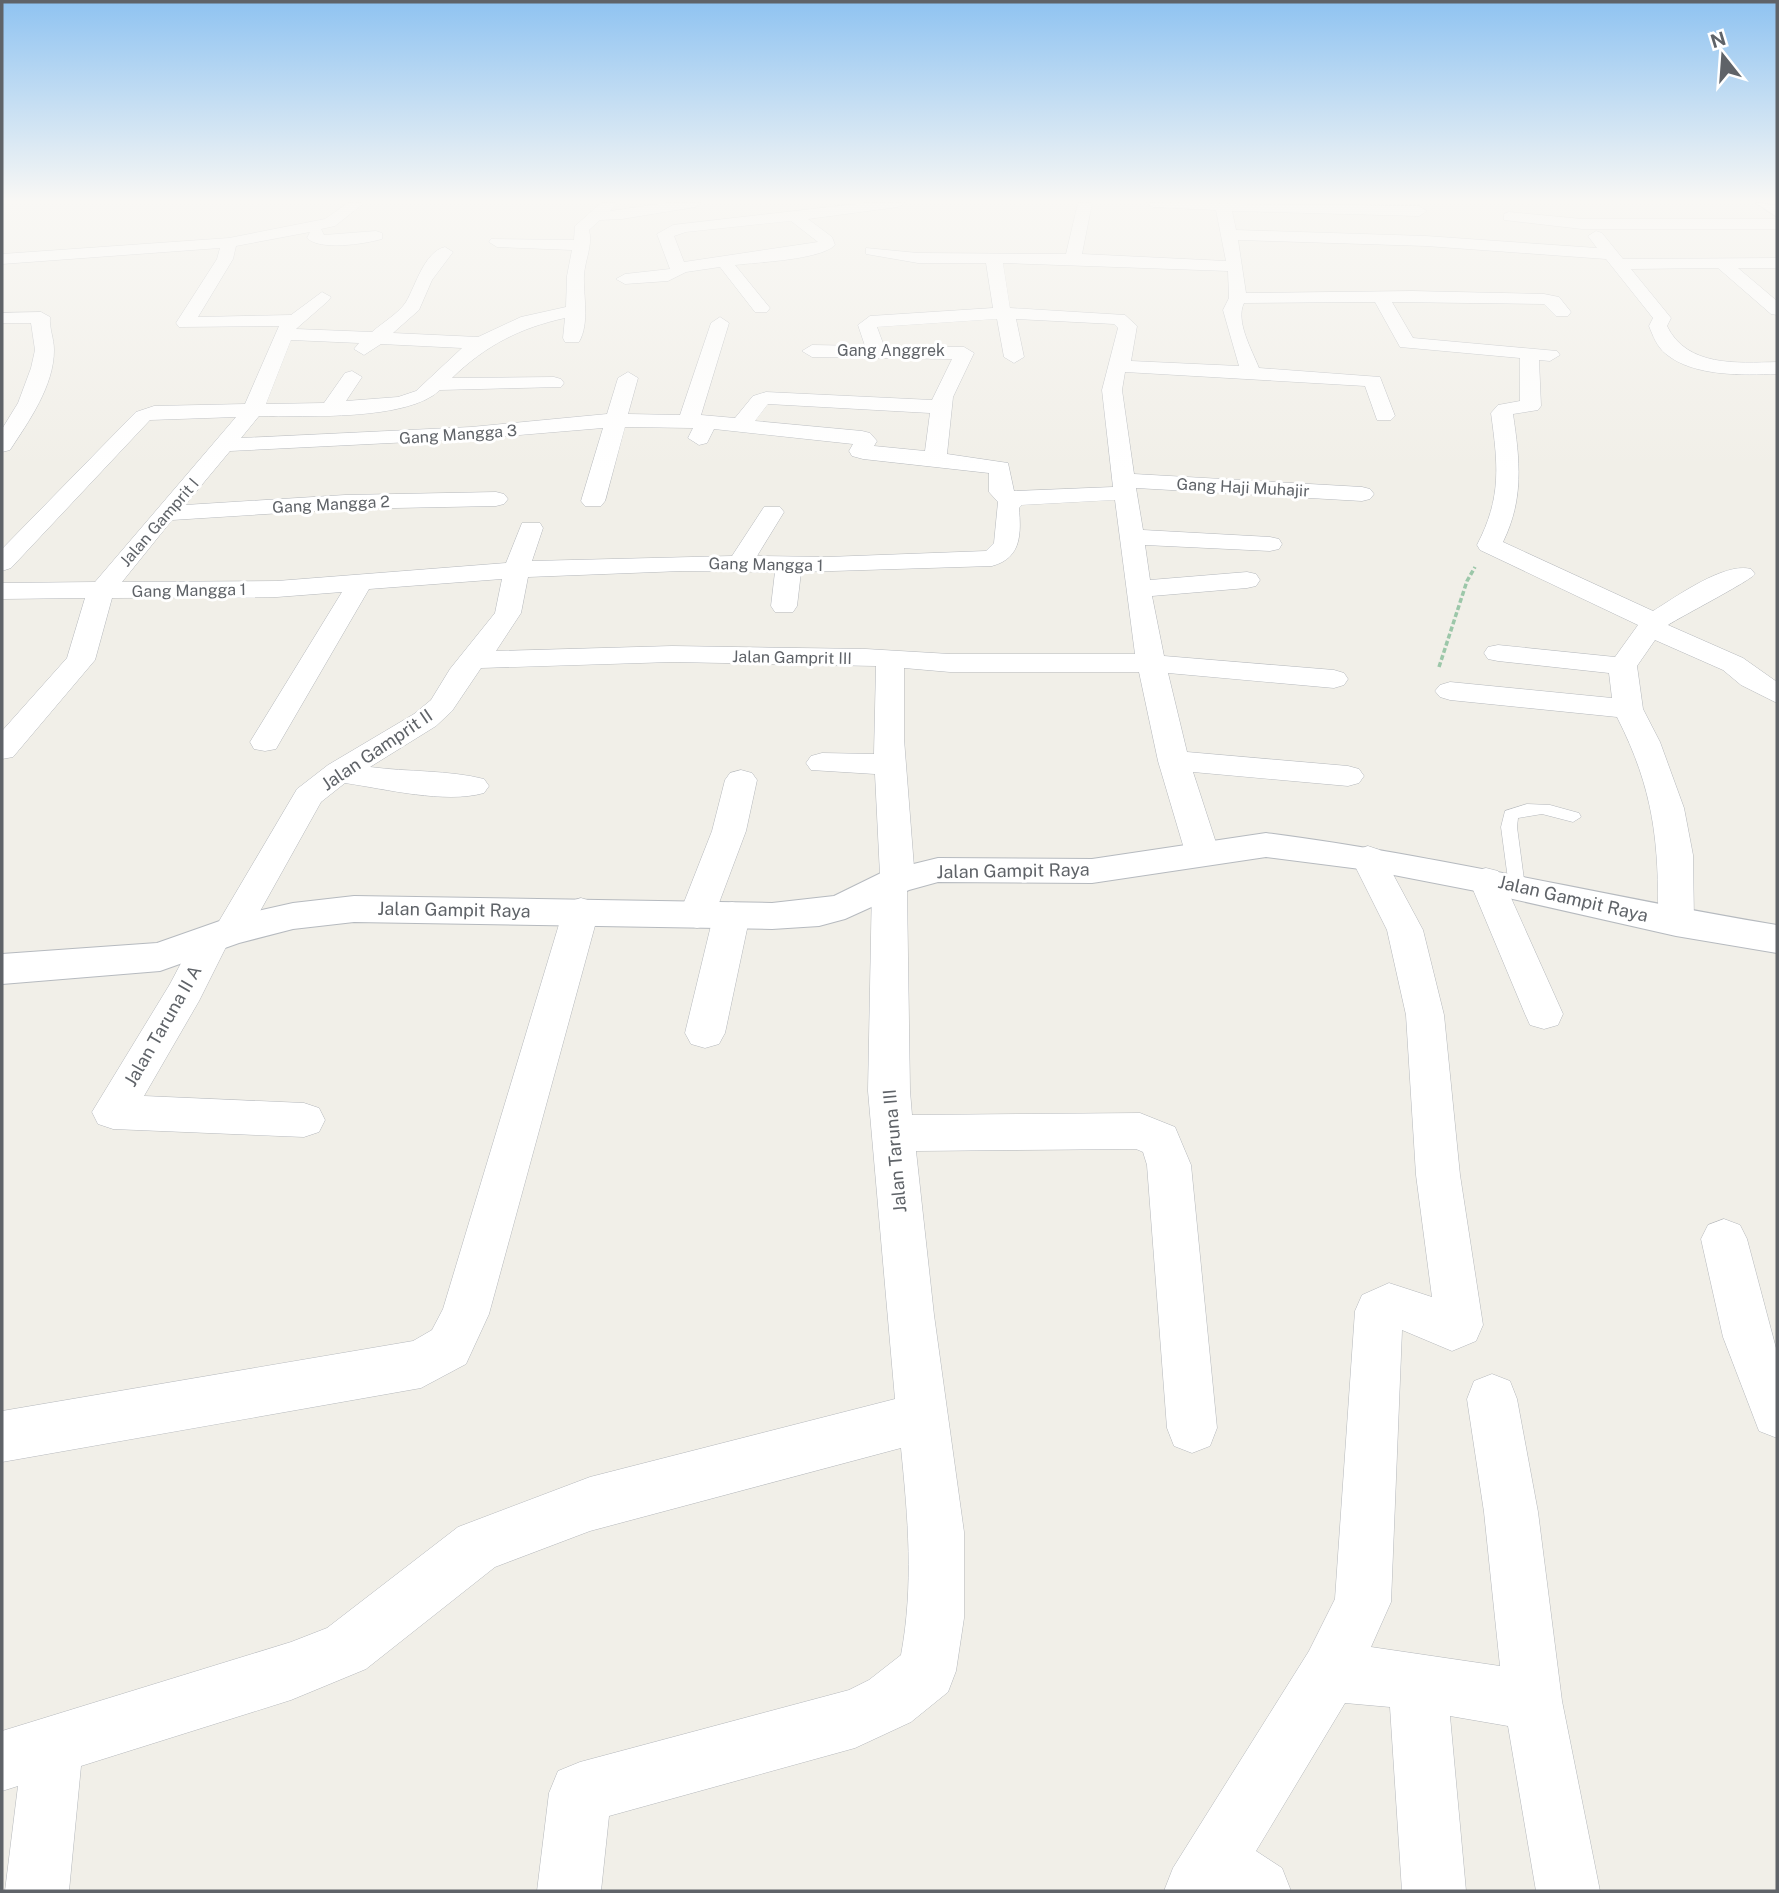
<svg xmlns="http://www.w3.org/2000/svg" width="1779" height="1893" font-family="'Public Sans',sans-serif">
<rect width="100%" height="100%" fill="#f1efe8"/>
<g fill="none" stroke-linecap="round" stroke-linejoin="round">
<defs>
<path id="lane" d="M1527,804L1550,805L1579,813L1581,817L1573,822L1542,814L1518,818L1517,827L1525,887L1517,893L1509,887L1501,827L1505,811Z"/>
<g id="street">
<path d="M348,203H364L335,226L321,229L324,235L376,231L382,233V239C364,244 320,251 307,238L310,232L236,246L233,259L198,317L291,315L322,292L331,297L328,301L296,329L372,332C382,323 399,313 406,302C416,285 424,252 445,247L453,252L432,280L419,310L393,333L478,337L521,317L566,307L567,276L572,250L497,247L489,242L491,239L574,240L575,226L601,203H616L610,211L666,203H702L695,207L622,219L600,220L589,230C593,245 585,260 584,275C583,295 590,323 579,342H565L563,338L565,318C520,328 486,345 452,378L554,377L561,379L564,383L561,387L440,390C408,421 305,416 259,416L241,438L471,427L607,414L618,378L628,372L638,378L628,414L680,415L711,323L720,317L729,323L701,415L735,418L753,396L766,392L932,400L952,359L812,357L802,351L812,345L865,346L858,325L870,316L993,308L986,263H918L866,254V248L918,253L1066,254L1078,203H1092L1082,254L1226,261L1216,210L1153,207L1146,203L1419,206L1427,211L1419,216L1232,211L1236,230L1426,236L1597,248L1588,236L1596,231L1602,233L1623,259L1777,258V268H1738L1777,301V315L1771,314L1718,268L1631,269L1671,318L1667,326C1687,367 1737,363 1777,362V374C1743,375 1694,377 1666,354C1657,347 1653,336 1649,326L1653,318L1606,259L1426,246L1238,240L1246,293L1412,291L1544,294L1559,297L1571,312L1568,316H1556L1544,304L1392,302L1413,338L1557,351L1560,355L1550,361L1539,360L1541,406L1538,410L1513,414C1520,461 1524,499 1503,542L1653,611C1676,597 1724,562 1751,569L1755,574C1750,581 1682,616 1668,625L1743,658L1777,682V703L1741,685L1723,670L1655,640L1637,666L1643,709L1660,742L1684,808L1693,855L1694,922L1689,931L1676,935L1663,931L1658,922C1659,842 1654,790 1617,717L1450,700L1440,697L1435,691L1440,685L1450,682L1612,698L1609,673L1498,661L1488,659L1484,653L1488,647L1498,645L1615,657L1638,625L1480,550L1477,545C1502,497 1498,465 1491,413L1498,405L1520,401V358L1400,347L1375,302L1244,303C1235,321 1252,350 1259,368L1380,377L1395,416L1391,420H1377L1365,386L1125,372L1122,390L1134,474L1362,487L1370,489L1374,494L1370,499L1362,501L1136,488L1143,530L1270,537L1279,539L1282,544L1279,549L1270,551L1145,545L1150,580L1247,572L1256,574L1260,580L1256,586L1247,588L1152,596L1164,656L1334,670L1344,673L1348,679L1344,685L1334,688L1168,673L1187,752L1348,766L1359,769L1364,776L1359,783L1348,786L1193,772L1219,852L1214,860L1202,863L1190,860L1185,852L1158,761L1139,672H950L904,668V739L915,880L907,890L910,1091L912,1115L1140,1113L1175,1127L1191,1165L1217,1428L1210,1446L1192,1453L1174,1446L1167,1428L1147,1165L1143,1152L1136,1149L916,1151L934,1315L964,1532V1618L956,1671L948,1692L911,1722L855,1748L609,1816L601,1891H537L549,1793L558,1771L580,1762L849,1690L869,1680L901,1655C914,1585 908,1518 901,1448L590,1531L495,1567L366,1669L291,1700L81,1766L69,1891H5L18,1786L2,1791V1731L291,1642L327,1628L458,1527L590,1477L895,1399L868,1091L872,885L880,875L875,774L811,770L806,763L811,756L822,753L874,754L876,666L672,662L481,668L452,711L436,726L370,767C407,772 449,770 484,779L489,786L484,793C445,804 386,789 345,783L321,802L244,940L228,943L199,1001L144,1096L304,1103L319,1108L325,1120L319,1132L304,1137L113,1129L98,1124L92,1112L170,984L198,931L215,928L297,789L328,765L414,714L431,700L450,669L495,613L502,579L369,589L280,742L276,749L265,751L254,749L250,742L342,592L277,597L112,598L95,660L13,757L2,759V731L67,658L85,598L2,599V583L95,582L236,417L150,420L11,568L2,571V549L136,412L154,406L245,404L279,326L179,327L176,323L217,259L220,248L2,264V254L229,238L325,219ZM1003,263L1228,271L1229,298L1223,310L1239,366L1131,361L1137,326L1125,315L1010,308ZM997,319L1004,357L1014,363L1024,357L1016,319L1114,324L1118,328L1102,390L1113,487L1014,491L1008,463L947,454L953,397L974,353L964,347L884,346L877,327ZM291,340L359,343L354,349L364,355L381,344L462,348L416,391L398,397L346,401L362,377L352,371L345,373L324,403L266,404ZM768,404L930,413L925,451L874,446L877,441L870,433L862,431L755,421ZM625,427L693,428L688,438L699,445L707,443L714,429L853,444L849,451L852,456L863,459L989,473V492L998,502L994,543L986,551L827,557L757,556L784,512L780,507H764L732,556L532,561L543,528L540,523H522L506,563L277,581L122,582L172,520L345,509L496,506L504,504L508,499L504,494L496,492L345,495L185,505L230,451L471,439L603,428L581,501L585,506H601L605,501ZM1115,500L1135,654H950L866,649L672,646L496,651L521,613L528,577L682,571L775,572L771,606L775,612H793L797,606L801,572L992,566C1022,558 1021,533 1019,508L1022,505Z"/>
<path d="M865,203H905L898,207L808,219L832,237L835,245C820,260 758,262 735,265L770,308L767,312H755L720,267L686,272L668,281L625,284L616,279L625,274L670,269L657,234L673,225ZM791,221L818,242L684,262L674,236L686,232Z"/>
<path d="M1509,212L1582,219H1777V229H1582L1504,220V214Z"/>
<path d="M41,312L50,317C49,328 54,338 54,350C54,386 29,421 10,450L2,452V429L18,403L31,368L35,350L31,323H2V313Z"/>
<path d="M741,770L752,773L757,780L746,831L716,911L719,906L732,902L745,906L750,915L725,1033L719,1044L705,1048L691,1044L685,1033L713,917L710,924L697,928L684,924L679,915L712,831L725,780L730,773Z"/>
<path d="M1368,846L1380,850L1423,930L1444,1015L1460,1175L1483,1325L1476,1341L1452,1351L1402,1330L1391,1602L1371,1647L1500,1666L1484,1512L1467,1399L1474,1381L1492,1374L1510,1381L1517,1399L1538,1512L1562,1701L1600,1891H1536L1508,1726L1450,1716L1466,1891H1402L1390,1707L1345,1703L1256,1851L1282,1868L1291,1891H1164L1173,1868L1309,1651L1335,1599L1355,1311L1362,1295L1389,1283L1432,1297L1416,1175L1406,1015L1387,930L1351,858L1356,850Z"/>
<path d="M1486,868L1498,871L1503,880L1563,1014L1558,1025L1544,1029L1530,1025L1525,1014L1469,880L1474,871Z"/>
<path d="M581,898L594,902L599,911L489,1314L466,1364L421,1388L2,1462V1411L413,1341L432,1330L443,1309L563,911L568,902Z"/>
<path d="M1724,1219L1740,1225L1747,1239L1777,1352V1438L1759,1431L1723,1337L1701,1239L1708,1225Z"/>
</g>
<g id="secondary">
<path d="M1756,203L1777,205V217Z"/>
<path d="M1266,833C1438,855 1606,897 1777,925V953L1676,936L1486,893L1368,870L1266,857L1092,883L938,882L909,890L845,919L819,926L772,929L354,922L293,929L239,943L160,971L2,984V954L157,943L231,917L293,903L354,896L772,903L834,896L885,871L938,858L1092,859Z"/>
</g>
</defs>
<use href="#lane" stroke="#b5b8bc" stroke-width="1"/>
<use href="#street" stroke="#b5b8bc" stroke-width="1"/>
<use href="#secondary" stroke="#b6babf" stroke-width="2"/>
<path stroke="#9cc7a9" stroke-width="3.5" stroke-dasharray="5 2.5" stroke-linecap="butt" d="M1439,667L1467,581L1475,567"/>
<use href="#lane" fill="#fff" fill-rule="evenodd"/>
<use href="#street" fill="#fff" fill-rule="evenodd"/>
<use href="#secondary" fill="#fff" fill-rule="evenodd"/>
</g>
<linearGradient id="sky" x2="0" y2="1"><stop stop-color="#8fc3f1"/><stop offset="0.43" stop-color="#f9f8f5"/><stop offset="1" stop-color="#f9f8f5" stop-opacity="0"/></linearGradient>
<rect width="1779" height="468" fill="url(#sky)"/>
<g text-anchor="middle" stroke-width="6" stroke-linejoin="round" paint-order="stroke">
<g font-size="16" fill="#5f6368" stroke="#fff">
<text x="891" y="356">Gang Anggrek</text>
<text transform="translate(458 434) rotate(-4)" y="6">Gang Mangga 3</text>
<text transform="translate(1243 487) rotate(3)" y="6">Gang Haji Muhajir</text>
<text transform="translate(331 504) rotate(-3)" y="6">Gang Mangga 2</text>
<text transform="translate(159 522) rotate(-49)" y="6">Jalan Gamprit I</text>
<text transform="translate(766 564) rotate(1)" y="6">Gang Mangga 1</text>
<text transform="translate(189 590) rotate(-1)" y="6">Gang Mangga 1</text>
<text transform="translate(792 657) rotate(1)" y="6">Jalan Gamprit III</text>
</g>
<g font-size="18" fill="#5f6368" stroke="#fff">
<text transform="translate(377 750) rotate(-34)" y="6">Jalan Gamprit II</text>
<text transform="translate(1013 871) rotate(-1)" y="6">Jalan Gampit Raya</text>
<text transform="translate(1573 899) rotate(13)" y="6">Jalan Gampit Raya</text>
<text transform="translate(454 910) rotate(1)" y="6">Jalan Gampit Raya</text>
<text transform="translate(163 1026) rotate(-60)" y="6">Jalan Taruna II A</text>
<text transform="translate(895 1151) rotate(-95)" y="6">Jalan Taruna III</text>
</g>
</g>
<rect width="1779" height="1893" fill="none" stroke="#5f6368" stroke-width="7"/>
<g transform="translate(1723 56) rotate(343)" stroke="#ffffff" stroke-width="5" paint-order="stroke">
<path d="M0-5L12 26L0 18L-12 26Z" fill="#5f6368"/>
<text y="-10" font-size="19" font-weight="bold" text-anchor="middle" fill="#5f6368">N</text>
</g>
</svg>
